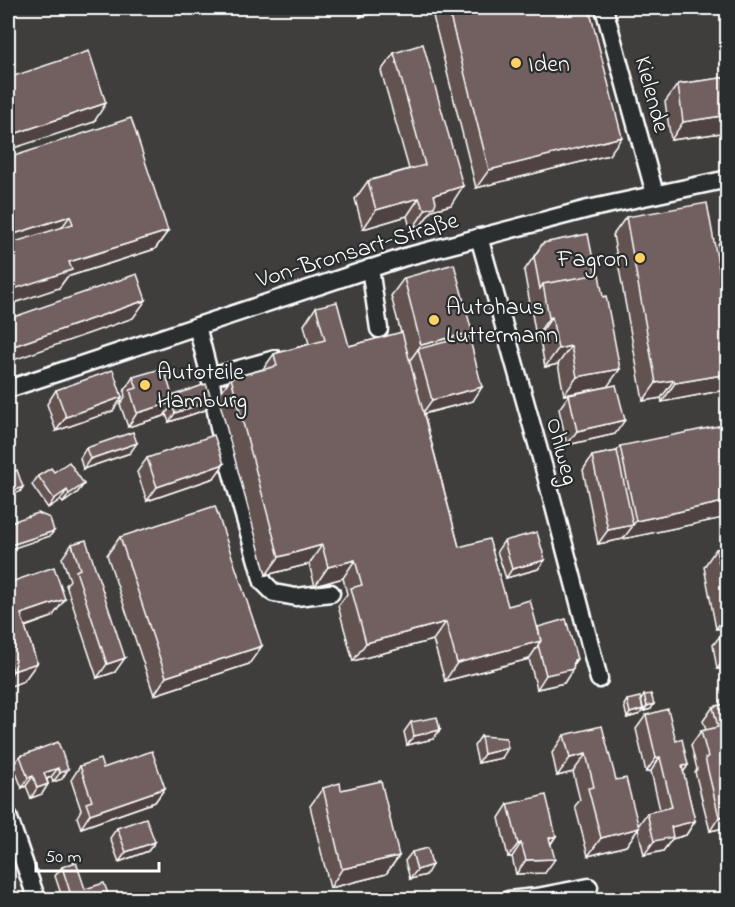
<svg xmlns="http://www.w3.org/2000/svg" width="735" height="907" font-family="'Indie Flower',sans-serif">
<rect width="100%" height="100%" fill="#2a2d2e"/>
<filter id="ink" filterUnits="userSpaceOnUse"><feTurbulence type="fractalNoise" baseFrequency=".0167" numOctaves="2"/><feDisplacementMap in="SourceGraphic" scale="12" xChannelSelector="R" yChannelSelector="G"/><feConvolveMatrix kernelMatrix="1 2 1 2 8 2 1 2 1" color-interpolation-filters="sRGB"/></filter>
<g filter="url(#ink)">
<rect fill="#403c3c" x="8" y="8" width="719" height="891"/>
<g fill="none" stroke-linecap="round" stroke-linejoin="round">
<defs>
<g id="minor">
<path d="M604,8L655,194"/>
<path d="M479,237L545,472L599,679"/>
<path d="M370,268L379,329"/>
<path d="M197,326L210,377L275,359"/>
<path d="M210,377L219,428L263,582L274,593L296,597L331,593"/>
<path d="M8,389L405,257L588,209L728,179"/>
<path d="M8,816L37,900"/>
<path d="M508,900L537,897L589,887"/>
</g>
</defs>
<use href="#minor" stroke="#fff" stroke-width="21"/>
<use href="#minor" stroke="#2a2d2e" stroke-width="16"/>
</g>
<g fill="#625251" stroke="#fff" stroke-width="1.5">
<path d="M358,8H394L360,17Z"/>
<path d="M431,8H589L609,155L476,188Z"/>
<path d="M394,53L451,205L432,210L421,225L414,227L409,224L407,216L363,229L355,199L368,181L409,169L381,71Z"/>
<path d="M728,77V132L671,140L665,102L678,84Z"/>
<path d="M8,158L168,231L155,249L67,277L59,288Z"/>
<path d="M626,217L728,319V386L725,390L662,402L661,398L643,401L613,235Z"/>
<path d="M728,230V297L718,244Z"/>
<path d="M543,243L607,387L615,434L567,445L559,409L569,395L600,388L564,395L558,364L545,367L539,335L536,336L524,271Z"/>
<path d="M404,278L472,332L469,336L473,401L424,414L459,547L508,606L538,627L574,663L573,669L564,683L537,689L529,659L445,681L433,640L353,661L338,606L347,594L343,578L315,586L309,564L266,575L218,396L231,378L263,369L274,354L309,344L304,325L316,307L349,346L401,333L391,296Z"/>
<path d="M133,377L172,396L212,400L205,410L169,422L166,414L164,416L128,427L120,404L125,397L124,391Z"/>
<path d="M56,390L122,397L113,411L56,431L47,404Z"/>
<path d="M620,446L728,517L598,544L583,470L592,456L617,451Z"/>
<path d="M86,448L130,453L83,469L80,458Z"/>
<path d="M147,458L214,478L147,501L137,472Z"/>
<path d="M54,472L84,484L77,493L63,503L60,500L48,508L32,485L38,476Z"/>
<path d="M120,537L249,664L154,695L107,555Z"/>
<path d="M504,541L545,560L538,569L506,578L497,551Z"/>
<path d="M72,544L115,672L97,678L66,585L70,580L62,558Z"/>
<path d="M728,547V627L716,629L704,567L716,549Z"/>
<path d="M8,583L52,617L25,627L37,663L24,681L8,687Z"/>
<path d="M720,636L728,668L717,669L713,645Z"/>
<path d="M644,695L651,709L644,711L641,700Z"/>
<path d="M627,700L643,709L640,714L627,718L624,705Z"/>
<path d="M728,703V827L710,831L695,772L697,769L691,745L701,731L706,730L703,721L713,707Z"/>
<path d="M646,715L676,741L688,765L683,772L695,821L686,835L672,839L663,851L644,855L638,829L626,846L588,856L575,806L580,800L573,772L557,776L552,753L564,735L616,780L638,826L647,813L660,810L651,771L646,772L636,729Z"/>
<path d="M411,722L433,739L407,745L404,732Z"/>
<path d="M481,736L502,758L478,763L474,746Z"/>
<path d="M20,756L68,769L62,779L53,782L51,777L47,779L48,784L42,794L31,798L26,786L22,788L13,765Z"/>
<path d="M80,766L103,768L165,788L155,802L81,828L77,817L81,810L71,780Z"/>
<path d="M323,788L341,790L399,856L386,874L330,888L310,806Z"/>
<path d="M508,804L556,836L551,844L545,873L516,874L512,857H508L499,818Z"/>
<path d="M117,828L155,842L148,851L119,862L110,838Z"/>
<path d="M412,852L426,875L410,879L405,861Z"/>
<path d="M62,867L85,889L110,899L63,900L55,876Z"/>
</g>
<g fill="#504242" stroke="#fff" stroke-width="1.5">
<path d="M367,8H394L360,17Z"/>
<path d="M106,103L94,122L8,150V136Z"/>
<path d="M728,115V132L671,140L683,122Z"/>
<path d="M622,137L609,155L476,188L489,170Z"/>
<path d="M463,186L451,205L432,210L421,225L414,227L426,209L434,195Z"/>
<path d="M419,198L407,216L363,229L376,210Z"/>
<path d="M70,216L57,234L8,250V236Z"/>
<path d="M168,231L155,249L67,277L59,288L8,305V291L69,262Z"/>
<path d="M146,300L133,318L8,362V348Z"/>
<path d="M552,317L539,335L536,336L549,318Z"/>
<path d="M472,332L459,350L418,349L408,363L421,345Z"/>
<path d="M571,346L558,364L545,367L558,349Z"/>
<path d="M620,369L607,387L564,395L577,377Z"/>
<path d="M728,374V386L725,390L662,402L675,383Z"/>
<path d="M674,380L661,398L643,401L656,383Z"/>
<path d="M482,387L473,401L422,414L432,400Z"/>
<path d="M122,397L113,411L56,431L66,417Z"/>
<path d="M212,400L205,410L169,422L175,413Z"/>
<path d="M174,402L164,416L128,427L137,413Z"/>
<path d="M625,420L615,434L567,445L577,431Z"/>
<path d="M137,443L130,453L83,469L90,459Z"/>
<path d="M224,464L214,478L147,501L157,487Z"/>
<path d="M84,484L77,493L63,503L69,494Z"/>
<path d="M23,487L20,492L8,496V493Z"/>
<path d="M67,490L60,500L48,508L54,499Z"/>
<path d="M728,501V517L623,539L632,527L623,539L598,544L608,530L633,525L636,521Z"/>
<path d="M54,531L50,536L8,550V546Z"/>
<path d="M322,545L309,564L266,575L279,557Z"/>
<path d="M355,560L343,578L315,586L328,567Z"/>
<path d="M545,560L538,569L506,578L512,569Z"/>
<path d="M65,599L52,617L8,632L21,614Z"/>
<path d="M728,612V627L716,629Z"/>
<path d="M446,622L433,640L353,661L366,643Z"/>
<path d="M541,641L529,659L445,681L457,663Z"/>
<path d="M262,646L249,664L154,695L166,677Z"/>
<path d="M125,658L115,672L97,678L107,664Z"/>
<path d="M577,659L569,670L573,669L564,683L537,689L546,675Z"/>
<path d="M728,659V668L717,669L724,660Z"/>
<path d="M37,663L24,681L8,687V679L13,671Z"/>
<path d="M654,704L651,709L644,711L647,706Z"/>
<path d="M643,709L640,714L627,718L630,713Z"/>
<path d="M440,730L433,739L407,745L414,736Z"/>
<path d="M508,748L502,758L478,763L484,754Z"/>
<path d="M586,754L573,772L557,776L570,758Z"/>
<path d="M660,757L651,771L646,772L656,758Z"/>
<path d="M688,765L679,779L682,766Z"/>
<path d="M58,768L51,777L38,782L44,773Z"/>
<path d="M68,769L62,779L53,782L60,773Z"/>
<path d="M33,776L26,786L22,788L28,778Z"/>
<path d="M48,784L42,794L31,798L37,788Z"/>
<path d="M165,788L155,802L81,828L90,814Z"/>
<path d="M728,815V827L710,831L719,817Z"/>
<path d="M695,821L686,835L672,839L663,851L644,855L654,841L671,827Z"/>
<path d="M639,828L626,846L588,856L601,838Z"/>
<path d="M556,836L546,850L549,838Z"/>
<path d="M155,842L148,851L119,862L126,852Z"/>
<path d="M521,843L512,857H508L518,844Z"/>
<path d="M399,856L386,874L330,888L342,869Z"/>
<path d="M555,859L545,873L516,874L526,860Z"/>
<path d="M432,865L426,875L410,879L417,870Z"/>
</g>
<g fill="#725f5e" stroke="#fff" stroke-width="1.5">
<path d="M448,8H589L622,137L489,170Z"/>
<path d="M423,44L463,186L434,195L436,202L434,207L426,209L422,206L419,198L376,210L368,181L425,165L394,53Z"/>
<path d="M89,51L106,103L8,136V78Z"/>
<path d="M728,77V115L683,122L678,84Z"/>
<path d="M131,118L168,231L69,262L72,270L8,291V244L73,224L70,216L8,236V158Z"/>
<path d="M707,203L728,319V374L675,383L674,380L656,383L626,217Z"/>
<path d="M588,234L596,275L543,284L540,289L534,257L543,243Z"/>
<path d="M454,264L472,332L421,345L404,278Z"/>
<path d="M137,274L146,300L8,348V319Z"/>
<path d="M599,274L603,297L606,296L620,369L577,377L571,346L558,349L552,317L549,318L543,284Z"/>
<path d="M337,302L349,346L402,332L459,547L489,539L508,606L530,600L541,641L457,663L446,622L366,643L351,588L362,585L355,560L328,567L322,545L279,557L231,378L277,366L274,354L325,340L316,307Z"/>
<path d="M469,336L482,387L432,400L418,349Z"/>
<path d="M164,368L174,402L137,413L130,390L137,388L133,377Z"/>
<path d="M113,370L122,397L66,417L56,390Z"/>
<path d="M206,384L212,400L175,413L172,405L174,402L172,396Z"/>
<path d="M616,385L625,420L577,431L569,395Z"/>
<path d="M8,420H9L11,426L8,427Z"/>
<path d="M728,424V501L636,521L620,446Z"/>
<path d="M133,432L137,443L90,459L86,448Z"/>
<path d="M214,435L224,464L157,487L147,458Z"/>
<path d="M617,451L633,525L608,530L592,456Z"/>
<path d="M69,462L84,484L69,494L67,490L54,499L38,476L51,468L54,472Z"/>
<path d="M17,470L23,487L8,493V473Z"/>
<path d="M215,506L262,646L166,677L120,537Z"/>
<path d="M38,513L50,518L54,531L8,546V523Z"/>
<path d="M537,532L545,560L512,569L504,541Z"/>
<path d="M86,540L125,658L107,664L76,571L80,569L72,544Z"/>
<path d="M728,547V607L716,549Z"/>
<path d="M54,567L65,599L21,614L37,663L13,671L8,655V583Z"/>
<path d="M566,619L577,659L574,660L573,669L546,675L538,645L541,641L538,627Z"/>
<path d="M728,634V659L724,660L720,636Z"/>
<path d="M651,694L654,704L647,706L644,695Z"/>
<path d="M640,697L643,709L630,713L627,700Z"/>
<path d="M728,703V815L719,817L705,758L708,757L701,731L718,727L713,707Z"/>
<path d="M668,709L676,741L682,739L688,765L682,766L695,821L671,827L673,837L654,841L647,813L672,807L660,757L656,758L646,715Z"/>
<path d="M437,717L440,730L414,736L411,722Z"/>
<path d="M602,726L616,780L626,778L639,828L601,838L588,788L594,787L586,754L570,758L564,735Z"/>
<path d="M481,736L506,738L508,748L484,754Z"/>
<path d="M58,742L68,769L60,773L58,768L44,773L48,784L37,788L33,776L28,778L20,756Z"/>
<path d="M152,751L165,788L90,814L86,803L92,801L80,766L100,759L103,768Z"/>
<path d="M381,781L399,856L342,869L323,788L340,783L341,790Z"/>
<path d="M546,795L556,836L549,838L555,859L526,860L521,843L518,844L508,804Z"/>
<path d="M146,818L155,842L126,852L117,828Z"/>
<path d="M428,848L432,865L417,870L412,852Z"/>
<path d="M76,862L85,889L104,883L110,899L75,900L74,895H71L62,867Z"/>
<path d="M554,892L560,900H546Z"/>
</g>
</g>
<g fill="#ffd166" stroke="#2a2d2e" stroke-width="2">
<circle cx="516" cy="63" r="6"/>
<circle cx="640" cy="258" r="6"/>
<circle cx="434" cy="320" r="6"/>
<circle cx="145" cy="385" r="6"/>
</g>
<g text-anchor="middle" stroke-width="4.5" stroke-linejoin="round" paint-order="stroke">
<g font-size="24" fill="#fff" stroke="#2a2d2e" text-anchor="start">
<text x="528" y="71">Iden</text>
<text x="628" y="266" text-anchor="end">Fagron</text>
<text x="446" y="314">Autohaus<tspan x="446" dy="28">Luttermann</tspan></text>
<text x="157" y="379">Autoteile<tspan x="157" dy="28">Hamburg</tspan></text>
</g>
<g font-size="24" fill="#fff" stroke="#2a2d2e">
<text transform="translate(653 94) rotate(75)" y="8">Kielende</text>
<text transform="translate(357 249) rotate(-17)" y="8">Von-Bronsart-Straße</text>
<text transform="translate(563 451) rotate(75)" y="8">Ohlweg</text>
</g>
</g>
<rect width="735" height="907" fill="none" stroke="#2a2d2e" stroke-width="30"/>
<rect x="15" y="15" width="705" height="877" fill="none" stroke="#fff" stroke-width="2" filter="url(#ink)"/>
<path d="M36 862v9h123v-9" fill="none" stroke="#ffffff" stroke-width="3"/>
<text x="45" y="862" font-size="18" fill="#ffffff" stroke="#2a2d2e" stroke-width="4.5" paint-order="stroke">50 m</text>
</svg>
